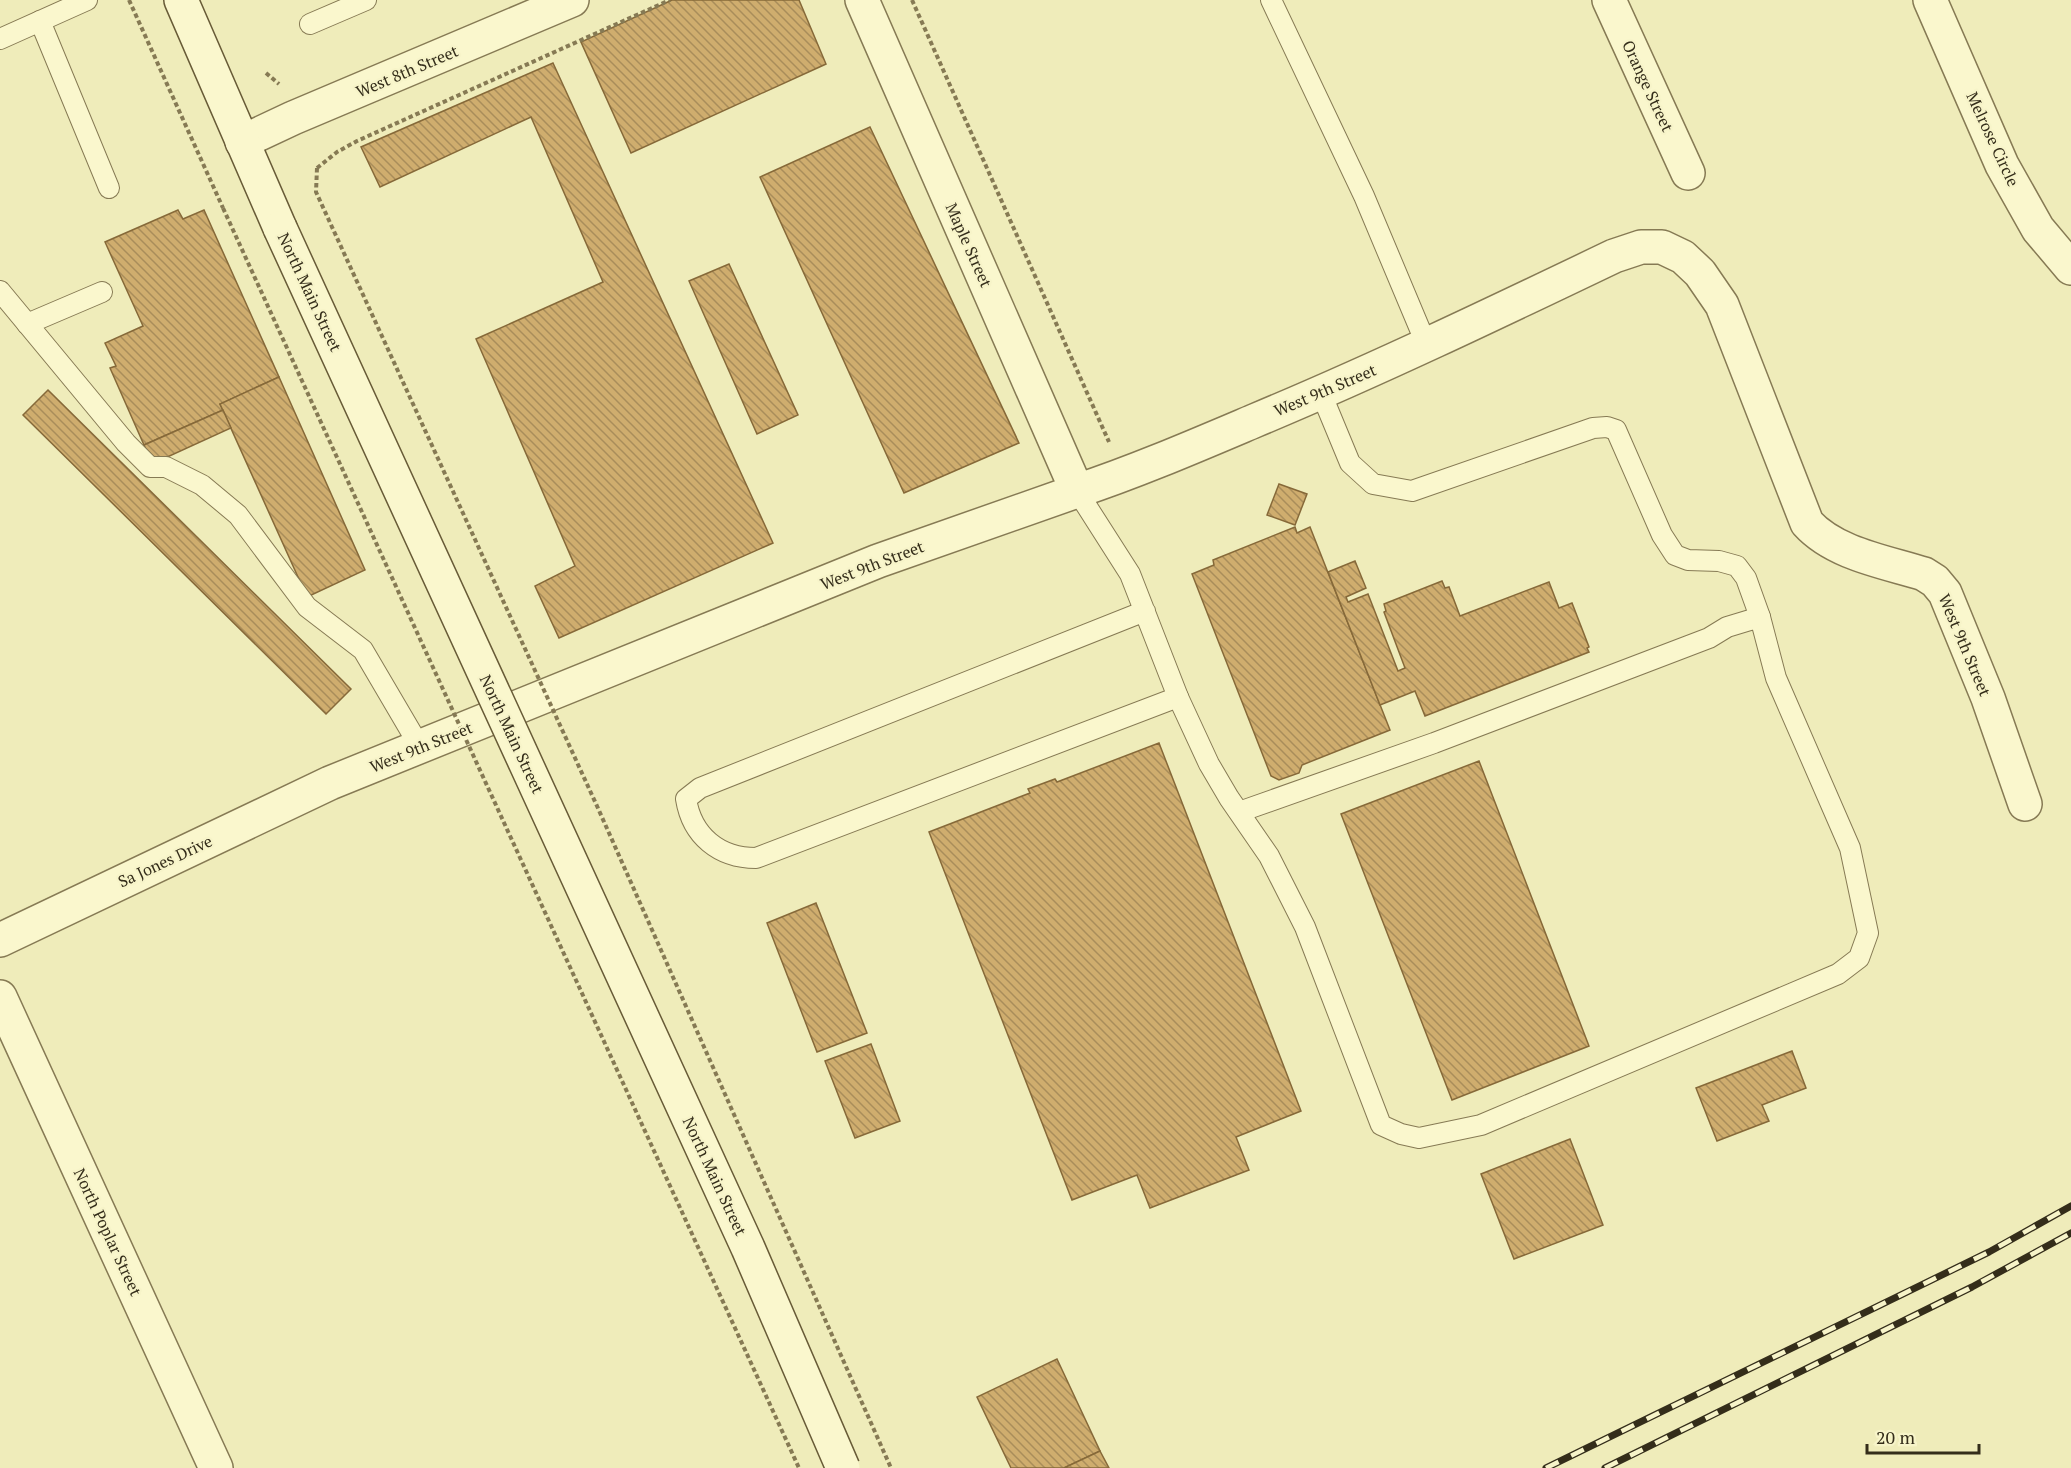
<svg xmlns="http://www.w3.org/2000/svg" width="2071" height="1468" font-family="'PT Serif',serif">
<defs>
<pattern id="building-back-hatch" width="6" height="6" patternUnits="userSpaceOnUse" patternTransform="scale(1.5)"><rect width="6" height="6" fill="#cfad6e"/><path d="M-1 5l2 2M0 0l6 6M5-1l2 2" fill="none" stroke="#a98d5a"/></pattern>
</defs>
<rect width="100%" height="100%" fill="#efecba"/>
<g fill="url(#building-back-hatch)" stroke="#866939" stroke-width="1.5">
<path d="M672,0H799L826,64L631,153L581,42Z"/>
<path d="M553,63L773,543L559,638L535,586L575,566L476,339L603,282L531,117L380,187L361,147Z"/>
<path d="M870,127L1019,443L904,493L760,177Z"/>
<path d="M178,210L183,219L204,210L279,377L220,404L223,410L144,445L110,368L116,366L105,343L143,326L105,242Z"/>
<path d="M729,264L798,415L757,434L689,281Z"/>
<path d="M279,377L365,570L307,597L220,404Z"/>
<path d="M48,390L351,689L326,714L23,415Z"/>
<path d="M223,410L231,428L152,464L144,445Z"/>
<path d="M1279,484L1307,494L1295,525L1267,515Z"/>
<path d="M1295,527L1297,533L1310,527L1390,730L1302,765L1299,773L1279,780L1271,776L1192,574L1214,565L1213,560Z"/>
<path d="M1355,561L1366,588L1346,597L1348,602L1368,594L1398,671L1405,668L1384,612L1386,611L1384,604L1442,581L1445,588L1449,587L1460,616L1549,582L1559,608L1572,603L1589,647L1587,648L1589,652L1425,716L1415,691L1380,705L1328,572Z"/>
<path d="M1159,743L1301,1111L1236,1137L1249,1170L1150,1208L1137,1175L1072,1200L929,832L1030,793L1028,789L1055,779L1057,782Z"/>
<path d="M1479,761L1589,1046L1452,1100L1341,814Z"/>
<path d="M816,903L867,1033L817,1052L767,923Z"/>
<path d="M871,1044L900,1121L855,1138L825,1061Z"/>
<path d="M1792,1051L1806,1088L1762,1105L1769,1121L1717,1141L1696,1088Z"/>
<path d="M1570,1139L1603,1225L1514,1259L1481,1174Z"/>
<path d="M1057,1359L1100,1451L1064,1468H1011L977,1397Z"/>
<path d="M1100,1451L1109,1468H1064Z"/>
</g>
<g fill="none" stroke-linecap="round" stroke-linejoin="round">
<defs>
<g id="service">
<path d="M1271,0L1364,196L1427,346"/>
<path d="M40,21L109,188"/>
<path d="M310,24L366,0"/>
<path d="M0,39L87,0"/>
<path d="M0,291L126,443L150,467H166L202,485L238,515L307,607L363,650L420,747"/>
<path d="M27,324L102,292"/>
<path d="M1321,393L1350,463L1373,484L1412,491L1593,428L1607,427L1616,430L1662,535L1675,555L1688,560L1719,561L1737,566L1746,578L1760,617"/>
<path d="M1077,491L1130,574L1178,697L756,858C719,858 692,836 686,799L700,788L1145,611"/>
<path d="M1178,697L1209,764L1229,798L1269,856L1305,927L1381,1125L1401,1134L1419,1138L1481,1125L1838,974L1859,958L1868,933L1850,848L1776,678L1760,617L1727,627L1709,638L1434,743L1239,812"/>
</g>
<g id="minor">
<path d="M1609,0L1688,173"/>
<path d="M1930,0L2002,165L2038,229L2071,268"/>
<path d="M242,142L293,118L572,0"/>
<path d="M1077,491C1137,471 1195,446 1254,421C1376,370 1495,313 1614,256L1641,247H1662L1683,257L1700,273L1722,305L1807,523C1835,554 1886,562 1924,574L1935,581L1945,593L1988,698L2025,804"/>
<path d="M0,997L216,1468"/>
</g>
<path id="tertiary" d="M0,940L330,783L878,561L1077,491L862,0"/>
<path id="secondary" d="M181,0L280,228"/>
</defs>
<use href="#service" stroke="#867a54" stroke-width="22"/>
<use href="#minor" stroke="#867a54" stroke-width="36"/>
<use href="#tertiary" stroke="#867a54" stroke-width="36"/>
<use href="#secondary" stroke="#685b37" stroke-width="36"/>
<g stroke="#867a54" stroke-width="4" stroke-dasharray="4.5 3" stroke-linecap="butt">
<path d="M129,0L223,208"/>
<path d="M912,0L1109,442"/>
<path d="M266,73L279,84"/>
<path d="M317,168L337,152L357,141L670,0"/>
</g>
<use href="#service" stroke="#faf7cd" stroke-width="20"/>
<use href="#minor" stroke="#faf7cd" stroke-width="33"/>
<use href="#tertiary" stroke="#faf7cd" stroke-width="33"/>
<use href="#secondary" stroke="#faf7cd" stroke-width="33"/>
<defs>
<g id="rail">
<path d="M1546,1468L1989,1252L2071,1206"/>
<path d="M1605,1468L1972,1287L2071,1233"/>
</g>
</defs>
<use href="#rail" stroke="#342d1a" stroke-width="7"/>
<use href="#rail" stroke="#f7f4c9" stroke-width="4.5" stroke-dasharray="14" stroke-linecap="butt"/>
<defs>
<path id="secondary-bridge" d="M280,228L748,1248L843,1468"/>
</defs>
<use href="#secondary-bridge" stroke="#685b37" stroke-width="36" stroke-linecap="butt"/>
<g stroke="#867a54" stroke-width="4" stroke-dasharray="4.5 3" stroke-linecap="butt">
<path d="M317,168L316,192L597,806L891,1468"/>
<path d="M223,208L799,1468"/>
</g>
<use href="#secondary-bridge" stroke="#faf7cd" stroke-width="33"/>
</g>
<g text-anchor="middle" stroke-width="4.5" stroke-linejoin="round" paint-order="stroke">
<g font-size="16" fill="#342d1a" stroke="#f7f4c9">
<text transform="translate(407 71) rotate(-23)" y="6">West 8th Street</text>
<text transform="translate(1648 86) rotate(65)" y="6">Orange Street</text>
<text transform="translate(1993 139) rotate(65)" y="6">Melrose Circle</text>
<text transform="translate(969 245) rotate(66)" y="6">Maple Street</text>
<text transform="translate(310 292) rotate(65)" y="6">North Main Street</text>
<text transform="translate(1325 390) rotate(-23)" y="6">West 9th Street</text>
<text transform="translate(872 565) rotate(-21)" y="6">West 9th Street</text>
<text transform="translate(1965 645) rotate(67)" y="6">West 9th Street</text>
<text transform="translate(512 734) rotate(65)" y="6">North Main Street</text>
<text transform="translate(421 747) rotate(-22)" y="6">West 9th Street</text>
<text transform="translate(165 861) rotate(-25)" y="6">Sa Jones Drive</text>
<text transform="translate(715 1176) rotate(65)" y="6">North Main Street</text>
<text transform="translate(108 1232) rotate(65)" y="6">North Poplar Street</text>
</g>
</g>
<path d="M1867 1444v9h112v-9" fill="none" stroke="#342d1a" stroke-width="3"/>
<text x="1876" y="1444" font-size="18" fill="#342d1a" stroke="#f7f4c9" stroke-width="4.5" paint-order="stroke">20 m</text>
</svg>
